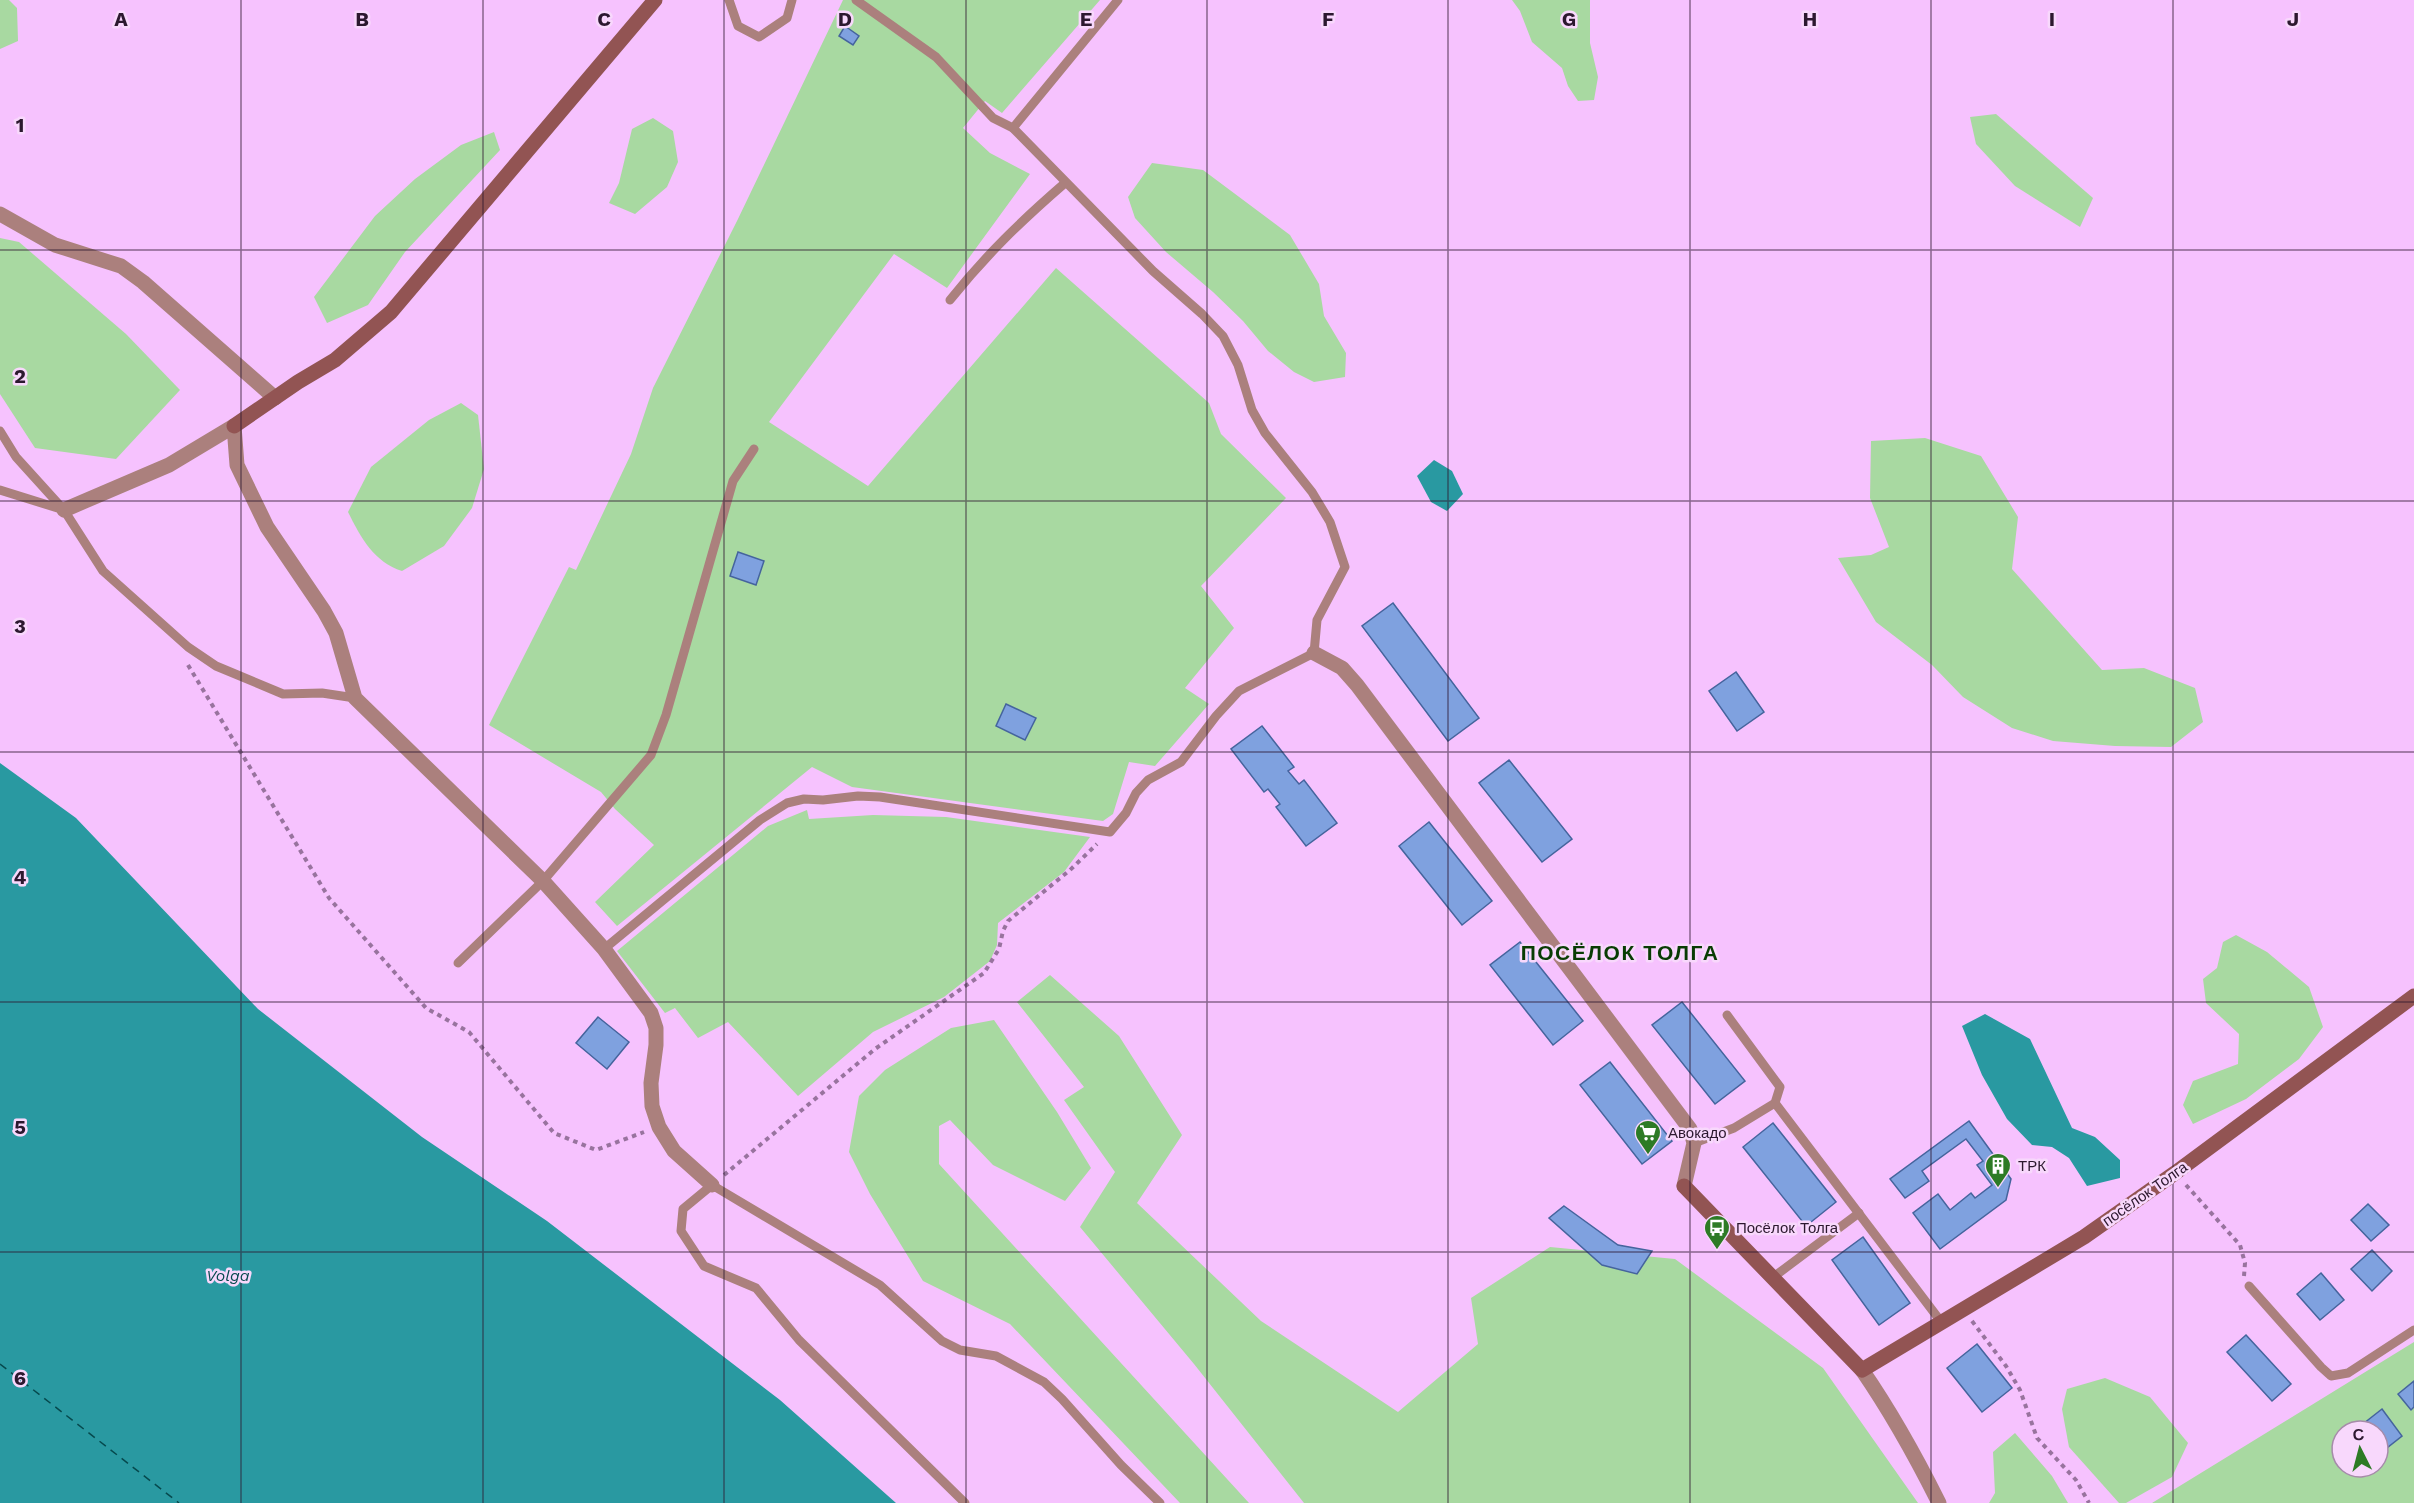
<svg xmlns="http://www.w3.org/2000/svg" width="2414" height="1503" font-family="'Work Sans',sans-serif">
<rect width="100%" height="100%" fill="#f6c2fe"/>
<g fill="#a8d9a1" fill-rule="evenodd">
<path d="M0,0H9L17,8L18,41L0,49Z"/>
<path d="M843,0H1100L1002,113L985,101L963,128L990,153L1030,174L947,288L894,254L769,422L868,486L1056,268L1209,403L1221,434L1286,498L1201,586L1234,628L1185,688L1209,704L1155,766L1129,762L1113,814L1103,821L852,787L812,767L617,926L595,902L654,845L615,809L601,792L489,725L569,567L576,570L631,454L653,388L737,221Z"/>
<path d="M1512,0H1590V43L1598,77L1594,100L1578,101L1568,86L1562,68L1532,42L1520,11Z"/>
<path d="M1996,114L2093,198L2080,227L2015,186L1976,144L1970,117Z"/>
<path d="M653,118L673,131L678,162L667,187L635,214L609,203L619,183L632,129Z"/>
<path d="M494,132L500,150L405,252L368,305L327,323L314,297L375,216L415,179L461,145Z"/>
<path d="M1152,163L1203,170L1290,235L1319,284L1324,316L1346,353L1345,377L1314,382L1294,372L1268,351L1243,321L1213,292L1166,252L1135,218L1128,197Z"/>
<path d="M0,238L19,242L126,334L180,390L116,459L35,448L0,394Z"/>
<path d="M461,403L478,415L484,469L472,508L444,546L402,571C374,562 361,538 348,512L371,467L429,420Z"/>
<path d="M1925,438L1981,456L2018,517L2012,569L2102,670L2144,668L2195,688L2203,722L2171,747L2115,746L2053,741L2012,728L1963,697L1932,665L1876,622L1838,558L1871,555L1889,547L1870,498L1871,441Z"/>
<path d="M807,810L809,819L873,815L946,817L1090,837L1064,872L998,923L997,945L990,961L944,997L873,1032L798,1096L728,1022L698,1038L675,1008L665,1013L617,951L768,826Z"/>
<path d="M2236,935L2267,952L2309,987L2323,1027L2299,1059L2246,1099L2193,1124L2183,1105L2193,1081L2238,1064L2239,1034L2206,1003L2203,979L2217,968L2223,942Z"/>
<path d="M1050,975L1119,1036L1182,1135L1137,1203L1261,1321L1398,1412L1478,1344L1471,1298L1550,1247L1675,1259L1823,1368L1918,1503H1304L1194,1364L1080,1227L1115,1172L1064,1100L1084,1087L1017,1002Z"/>
<path d="M994,1020L1057,1112L1091,1168L1065,1201L993,1165L950,1120L939,1126V1164L1249,1503H1180L1010,1324L923,1281L870,1194L849,1152L859,1096L885,1070L951,1028Z"/>
<path d="M2414,1342V1503H2152ZM2342,1431H2378V1467H2342Z"/>
<path d="M2105,1378L2150,1397L2188,1443L2172,1477L2126,1503H2119L2069,1447L2062,1409L2067,1389Z"/>
<path d="M2015,1433L2052,1476L2068,1503H1989L1995,1493L1993,1452Z"/>
</g>
<g fill="#2999a1">
<path d="M1434,460L1452,471L1463,494L1447,511L1431,502L1417,476Z"/>
<path d="M0,763L76,818L258,1009L422,1137L547,1221L780,1400L896,1503H0Z"/>
<path d="M1985,1014L2030,1039L2072,1128L2095,1137L2120,1160V1178L2087,1186L2069,1158L2052,1147L2032,1145L2007,1119L1982,1075L1962,1026Z"/>
</g>
<g fill="none" stroke-linecap="round" stroke-linejoin="round">
<path stroke="#06494d" stroke-width="1.5" stroke-dasharray="8 6" stroke-linecap="butt" d="M0,1364L179,1503"/>
</g>
<g fill="#7fa1df" stroke="#45649d" stroke-width="1.5">
<path d="M845,26L859,36L853,45L839,36Z"/>
<path d="M738,552L764,561L756,585L730,576Z"/>
<path d="M1393,603L1479,718L1448,741L1362,626Z"/>
<path d="M1736,672L1764,712L1737,731L1709,691Z"/>
<path d="M1006,704L1036,718L1025,740L996,726Z"/>
<path d="M1262,726L1294,767L1288,771L1299,784L1304,780L1337,823L1306,846L1276,807L1280,804L1268,789L1264,792L1231,749Z"/>
<path d="M1509,760L1572,839L1542,862L1479,783Z"/>
<path d="M1429,822L1492,901L1462,925L1399,846Z"/>
<path d="M1520,942L1583,1021L1553,1045L1490,965Z"/>
<path d="M1682,1002L1745,1081L1715,1104L1652,1025Z"/>
<path d="M598,1017L629,1042L607,1069L576,1043Z"/>
<path d="M1610,1062L1672,1141L1642,1164L1580,1085Z"/>
<path d="M1969,1121L2011,1179L2006,1200L1940,1249L1913,1213L1938,1194L1950,1210L1971,1193L1975,1198L1992,1185L1977,1165L1983,1161L1966,1139L1922,1171L1929,1181L1905,1198L1890,1179Z"/>
<path d="M1773,1123L1836,1202L1806,1226L1743,1147Z"/>
<path d="M2368,1204L2389,1225L2371,1241L2351,1220Z"/>
<path d="M1564,1206L1618,1245L1652,1251L1637,1274L1602,1265L1549,1218Z"/>
<path d="M1863,1237L1910,1303L1879,1325L1832,1260Z"/>
<path d="M2372,1250L2392,1271L2372,1291L2351,1269Z"/>
<path d="M2321,1273L2344,1300L2320,1320L2297,1294Z"/>
<path d="M2246,1335L2291,1384L2272,1401L2227,1352Z"/>
<path d="M1977,1344L2012,1388L1982,1412L1947,1368Z"/>
<path d="M2414,1381V1407L2411,1410L2398,1394Z"/>
<path d="M2382,1409L2402,1436L2378,1455V1431H2354Z"/>
</g>
<g fill="none" stroke-linecap="round" stroke-linejoin="round">
<g stroke="#98739e" stroke-width="4" stroke-dasharray="4.5 4.5" stroke-linecap="butt">
<path d="M188,665L329,898L426,1008L469,1032L554,1133L596,1150L644,1132"/>
<path d="M724,1175L875,1049L984,973L999,949L1003,931L1008,921L1070,870L1097,844"/>
<path d="M2186,1185L2240,1245L2245,1263L2244,1276"/>
<path d="M1972,1321L2006,1366L2020,1390L2037,1438L2076,1480L2089,1503"/>
</g>
<g stroke="#ab807d" stroke-width="9">
<path d="M729,0L738,26L759,37L787,18L792,0"/>
<path d="M1013,128L1118,0"/>
<path d="M950,300C986,255 1021,221 1065,183"/>
<path d="M0,431L16,457L64,510L103,571L188,647L216,666L283,694L322,693L355,698"/>
<path d="M0,490L64,510"/>
<path d="M604,949L760,820L787,803L804,799L823,800L858,796L880,797L1110,832L1126,813L1136,793L1148,780L1181,762L1216,716L1239,691L1314,653L1317,620L1345,567L1330,522L1312,492L1265,433L1252,410L1238,365L1223,336L1202,314L1153,271L1013,128L993,118L936,57L856,0"/>
<path d="M458,963L543,881L651,755L666,715L733,481L754,449"/>
<path d="M1775,1103L1942,1323"/>
<path d="M1694,1143L1734,1128L1775,1103L1780,1087L1727,1015"/>
<path d="M1772,1278L1859,1213"/>
<path d="M2249,1286L2321,1367L2331,1376L2348,1373L2414,1330"/>
<path d="M965,1503L799,1340L756,1288L704,1266L681,1231L683,1209L712,1185L880,1285L942,1341L960,1350L996,1356L1044,1382L1062,1399L1121,1465L1160,1503"/>
</g>
<g stroke="#ab807d" stroke-width="15">
<path d="M0,214L55,245L121,266L143,282L275,398"/>
<path d="M64,510L169,465L234,426L237,465L267,527L324,611L336,633L355,698L543,881L604,949L651,1013L656,1028V1045L651,1083L652,1106L659,1127L674,1151L712,1185"/>
<path d="M1314,653L1342,668L1357,685L1690,1129L1694,1143L1684,1186"/>
<path d="M1862,1370C1891,1412 1916,1457 1939,1503"/>
</g>
<g stroke="#925453" stroke-width="15">
<path d="M234,426L298,382L335,360L391,312L655,0"/>
<path d="M1684,1186L1862,1370L2084,1237L2175,1173L2414,996"/>
</g>
</g>
<path fill="none" stroke="#2c182f" stroke-width="1.5" stroke-opacity="0.55" d="M241,0V1503M483,0V1503M724,0V1503M966,0V1503M1207,0V1503M1448,0V1503M1690,0V1503M1931,0V1503M2173,0V1503M0,250H2414M0,501H2414M0,752H2414M0,1002H2414M0,1252H2414"/>
<defs>
<symbol id="supermarket-pin" viewBox="-11 -11 22 30"><path d="M0 17L-7.5 6A9.5 9.5 0 1 1 7.5 6Z" fill="#2d7b25" stroke="#f8d8fc"/><path d="M-6-5.5h2.5l.6 2H6L4.5 2H-2.5L-4.4-4H-6ZM-1.5 3.2a1.3 1.3 0 1 0 .1 0ZM3 3.2a1.3 1.3 0 1 0 .1 0Z" fill="#fff"/></symbol>
<symbol id="building-pin" viewBox="-11 -11 22 30"><path d="M0 17L-7.5 6A9.5 9.5 0 1 1 7.5 6Z" fill="#2d7b25" stroke="#f8d8fc"/><path d="M-4-6H4V6H1V3H-1V6H-4ZM-2.5-4.3h1.7v1.8h-1.7ZM.8-4.3h1.7v1.8H.8ZM-2.5-1h1.7V.8h-1.7ZM.8-1h1.7V.8H.8Z" fill="#fff"/></symbol>
<symbol id="bus-pin" viewBox="-11 -11 22 30"><path d="M0 17L-7.5 6A9.5 9.5 0 1 1 7.5 6Z" fill="#2d7b25" stroke="#f8d8fc"/><path d="M-5-6H5V4H4V6H2V4H-2V6H-4V4H-5ZM-3.5-4V0h7V-4ZM-3.5 1.2v1.5H-2V1.2ZM2 1.2v1.5H3.5V1.2Z" fill="#fff"/></symbol>
</defs>
<g fill-rule="evenodd">
<use href="#supermarket-pin" x="1633" y="1118" width="30" height="40"/>
<use href="#building-pin" x="1983" y="1151" width="30" height="40"/>
<use href="#bus-pin" x="1702" y="1213" width="30" height="40"/>
</g>
<g text-anchor="middle" stroke-width="5" stroke-linejoin="round" paint-order="stroke">
<g font-size="15" fill="#2c182f" stroke="#f8d8fc" text-anchor="start">
<text x="1668" y="1138">Авокадо</text>
<text x="2018" y="1171">ТРК</text>
<text x="1736" y="1233">Посёлок Толга</text>
</g>
<g font-size="15" fill="#2c182f" stroke="#f8d8fc">
<text transform="translate(2145 1194) rotate(-35)" y="5">посёлок Толга</text>
</g>
<g font-size="16" font-style="italic" fill="#06494d" stroke="#f8d8fc">
<text x="228" y="1281">Volga</text>
</g>
<g font-size="21" font-weight="bold" letter-spacing="1.5" fill="#083c03" stroke="#f8d8fc">
<text x="1620" y="960">ПОСЁЛОК ТОЛГА</text>
</g>
</g>
<g font-size="20" text-anchor="middle" font-weight="bold" fill="#2c182f" stroke="#f8d8fc" stroke-width="5" stroke-linejoin="round" paint-order="stroke">
<text x="121" y="26">A</text>
<text x="362" y="26">B</text>
<text x="604" y="26">C</text>
<text x="845" y="26">D</text>
<text x="1086" y="26">E</text>
<text x="1328" y="26">F</text>
<text x="1569" y="26">G</text>
<text x="1810" y="26">H</text>
<text x="2052" y="26">I</text>
<text x="2293" y="26">J</text>
<text x="20" y="132">1</text>
<text x="20" y="383">2</text>
<text x="20" y="633">3</text>
<text x="20" y="884">4</text>
<text x="20" y="1134">5</text>
<text x="20" y="1385">6</text>
</g>
<g transform="translate(2360 1449) rotate(354)"><circle r="28" fill="#f8d8fc" stroke="#a68baa" stroke-width="1.5"/>
<path d="M0-4.5L10 22L0 15L-10 22Z" fill="#2d7b25"/>
<text y="-9" font-size="16" font-weight="bold" text-anchor="middle" fill="#2c182f">С</text>
</g>
</svg>
